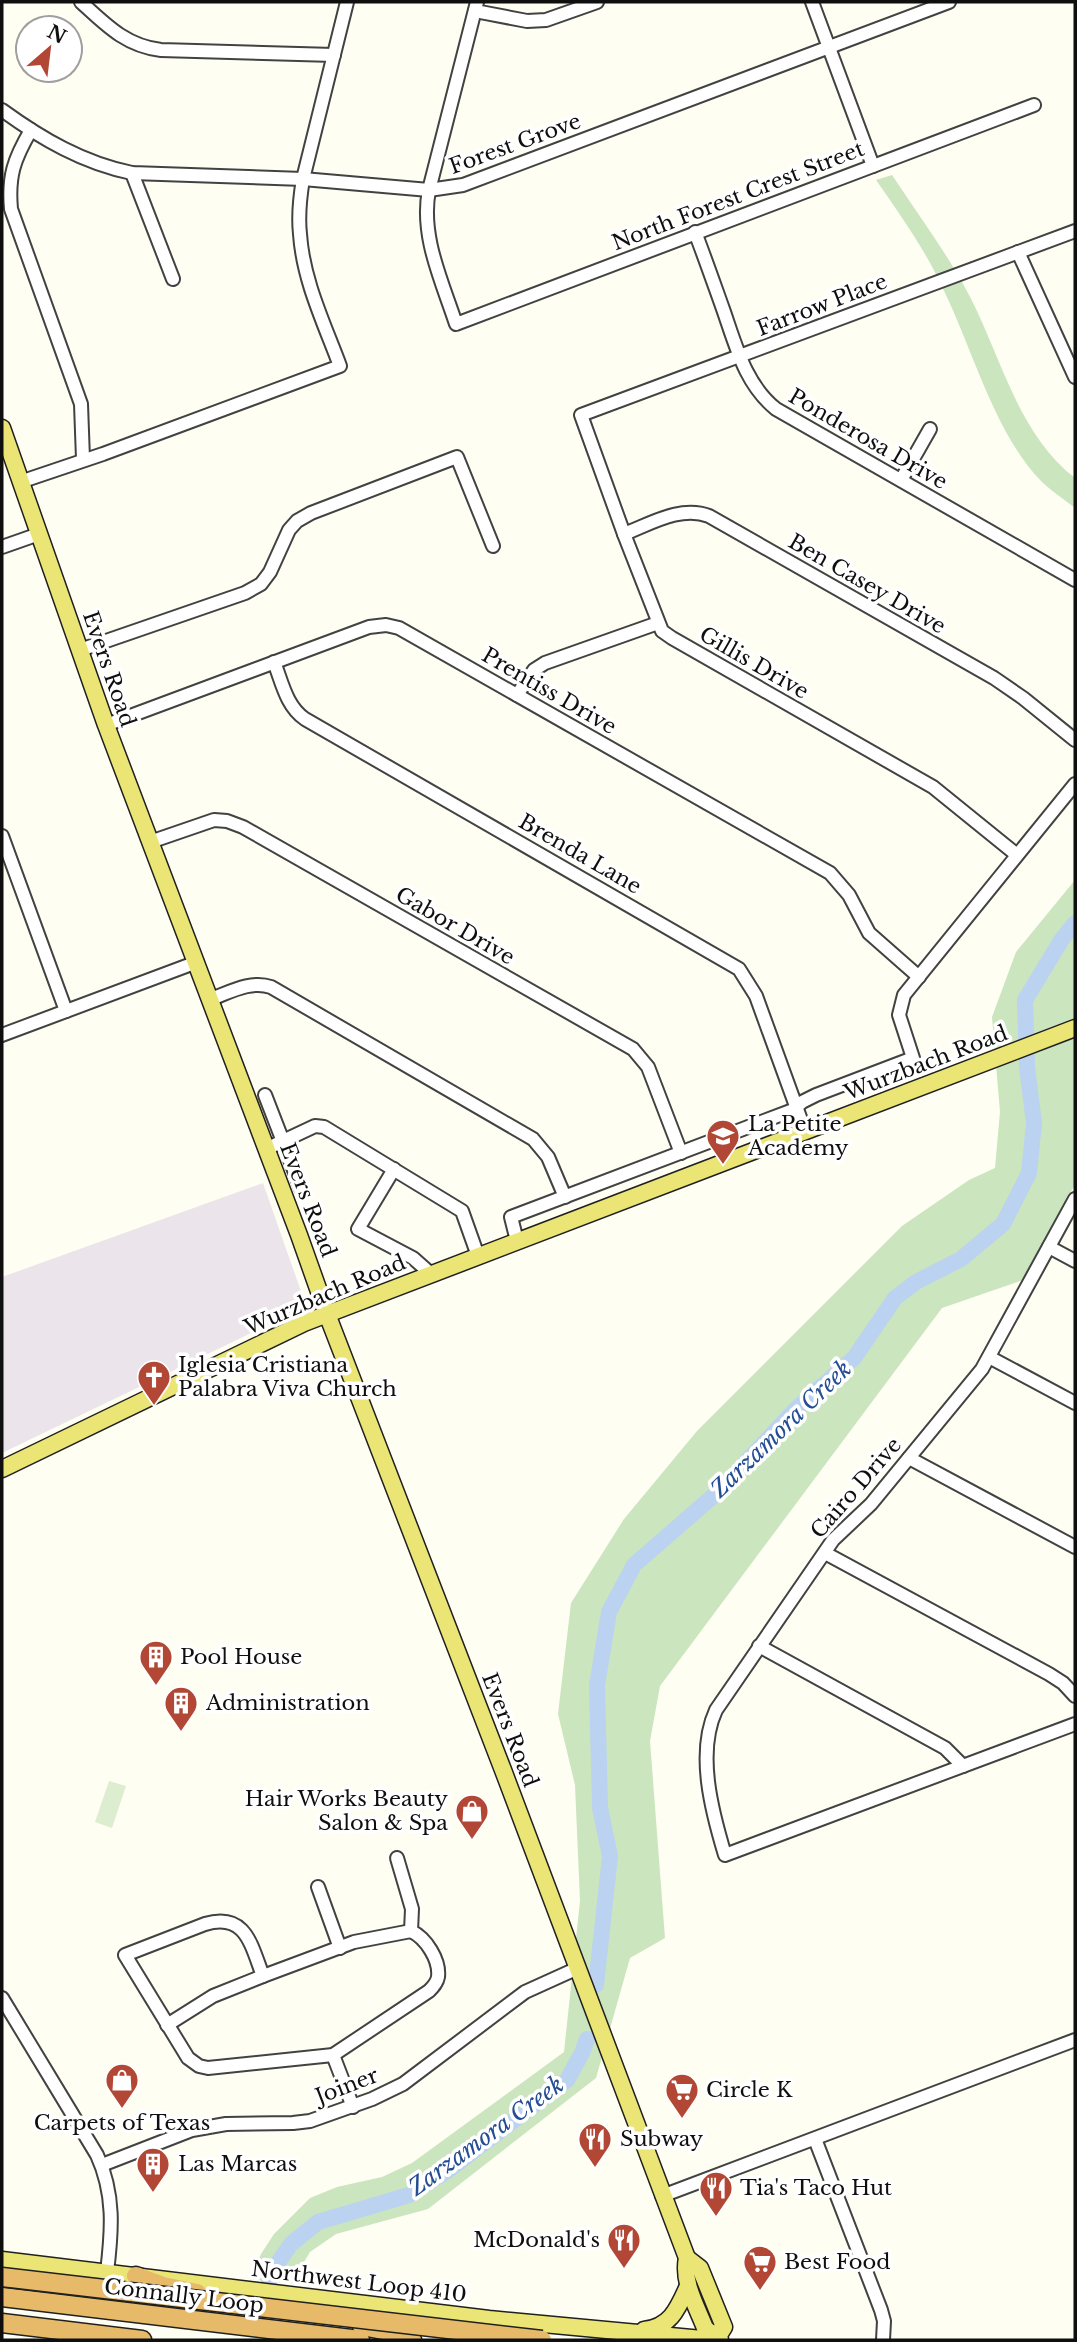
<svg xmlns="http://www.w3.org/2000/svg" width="1077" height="2342" font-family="'Libre Baskerville',serif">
<rect width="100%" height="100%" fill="#fefef2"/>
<path fill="#ece4eb" d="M263,1183L303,1297L297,1311L2,1453V1277Z"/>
<g fill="#cbe5be">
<path d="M892,175C915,210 941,245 962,282C1000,348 1013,429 1075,478V508C1064,499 1051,491 1042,482C996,436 973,351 945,293C927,252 901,216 876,180Z"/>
<path d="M1075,880V1184L1026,1279L942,1308L660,1686L650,1741L665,1938L630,1958L596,2078L428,2209L336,2234L310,2252L291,2284L250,2279L261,2254L274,2234L310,2198L337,2187L382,2177L412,2163L564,2052L580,1901L575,1785L558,1714L571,1603L624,1519L697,1431L902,1226L969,1180L995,1168L1000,1112L992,1017L1016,952Z"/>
</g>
<path fill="#ddedcf" d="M109,1781L126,1786L112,1828L95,1822Z"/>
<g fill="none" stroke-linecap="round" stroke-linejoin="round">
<g stroke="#bbd2f0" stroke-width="16">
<path d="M596,1985L610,1856L600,1808L597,1685L609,1612L634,1565L720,1490L796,1409L854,1358L895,1298L916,1282L961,1259L1003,1224L1029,1173L1034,1123L1027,1067L1025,1000L1062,939L1075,923"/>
<path d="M269,2282L270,2274L291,2244L318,2222L409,2195L450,2169L567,2080L582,2053L587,2039"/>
</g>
<defs>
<g id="minor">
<path d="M81,2C106,25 126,46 161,50L334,55"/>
<path d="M477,2L429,190C420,236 442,281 456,324L1034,105"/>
<path d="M812,2L873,166"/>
<path d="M475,11L527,21L546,20L597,2"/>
<path d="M2,110C42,139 83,163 132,173L303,179L429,190L463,185L949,2"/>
<path d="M31,130C14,159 8,176 11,209L81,404L83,459"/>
<path d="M132,173L173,279"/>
<path d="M695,232C705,258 714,284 723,309C736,346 745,384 776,409L1075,580"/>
<path d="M1018,252L1075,377"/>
<path d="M901,480L930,429"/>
<path d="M20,482L103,454L340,366C324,323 303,280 300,234C298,216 300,197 303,179L347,2"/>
<path d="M624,534C650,524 681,505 709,516L994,678L1023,698L1075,740"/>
<path d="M2,547L39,534"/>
<path d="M80,650L245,593L261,584L270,572L289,530L297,521L311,513L457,457L493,546"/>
<path d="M274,662C282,682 286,706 305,719L739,969L756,996L805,1131"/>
<path d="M517,695L534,670L545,663L658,623"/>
<path d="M106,725L369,627L386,625L399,628L830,873L849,895L869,933L919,977"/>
<path d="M2,836L66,1011"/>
<path d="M150,842L214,820L227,821L243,827L633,1049L648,1067L681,1153"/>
<path d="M1017,855L933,787L672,638L662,631L624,534L581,415L1075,231"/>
<path d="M211,999C230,992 251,980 271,987L533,1139L548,1157L565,1197"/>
<path d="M2,1035L197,962"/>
<path d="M265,1095L301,1188"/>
<path d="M266,1149L315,1126L324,1127L462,1211L478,1256"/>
<path d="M394,1169L358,1229L413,1258L431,1274"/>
<path d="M1075,1199L982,1369L871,1504L833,1540L716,1710C696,1753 712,1812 725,1855L1075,1724"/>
<path d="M517,1241L511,1217L793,1110L802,1102L816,1095L913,1058L899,1015L904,995L1075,784"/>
<path d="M1049,1247L1075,1261"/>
<path d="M989,1357L1075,1403"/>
<path d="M909,1458L1075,1547"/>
<path d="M825,1553L1049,1674L1063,1683L1075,1696"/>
<path d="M759,1646L945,1748L963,1766"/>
<path d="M397,1858L412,1909L411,1931"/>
<path d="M318,1887L340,1948"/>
<path d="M263,1976C251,1945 246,1912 205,1924L125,1955L188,2058L199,2066L208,2068L333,2055L429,1991C433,1987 437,1983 438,1977C440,1960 426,1938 411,1931"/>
<path d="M2,1998L97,2155C115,2194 112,2231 107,2272"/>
<path d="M167,2025L213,1996L263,1976L354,1942L411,1931"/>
<path d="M333,2055L353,2107"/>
<path d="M815,2139L881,2310L884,2321L883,2340"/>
<path d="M102,2165L192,2130L226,2124L293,2123L310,2121L372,2099L403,2084L525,1992L578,1968"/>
<path d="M662,2196L1075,2040"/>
</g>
<g id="major">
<path d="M2,428L106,725L299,1235L327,1314L503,1770L687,2258C682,2282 696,2305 705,2328L709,2332L719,2335"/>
<path d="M2,1469L304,1323L1075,1028"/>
<path d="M687,2258L700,2268L724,2327L719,2335L720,2340"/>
<path d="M2,2260L489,2319L713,2340"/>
<path d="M644,2330C671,2327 678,2308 688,2286"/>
</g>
<g id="highway">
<path d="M136,2276L163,2286L197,2293"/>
<path d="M2,2297L360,2340"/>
<path d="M2,2323L142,2340"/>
<path d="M362,2326L388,2331L412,2340"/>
</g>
</defs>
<use href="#minor" stroke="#424242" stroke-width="16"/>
<use href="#major" stroke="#202020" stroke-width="19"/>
<use href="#highway" stroke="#202020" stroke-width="21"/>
<use href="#minor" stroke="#fff" stroke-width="12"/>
<use href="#major" stroke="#ebe575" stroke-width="16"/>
<use href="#highway" stroke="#e6ba68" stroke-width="18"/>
<defs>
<path id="highway-bridge" d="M2,2277L542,2340"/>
</defs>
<use href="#highway-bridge" stroke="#202020" stroke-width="21" stroke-linecap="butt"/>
<use href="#highway-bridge" stroke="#e6ba68" stroke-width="18"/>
</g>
<defs>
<symbol id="school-pin" viewBox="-11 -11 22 30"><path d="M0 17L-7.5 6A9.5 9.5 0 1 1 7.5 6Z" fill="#b14734" stroke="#fff"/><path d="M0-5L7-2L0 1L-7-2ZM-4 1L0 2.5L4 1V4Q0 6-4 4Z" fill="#fff"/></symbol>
<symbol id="church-pin" viewBox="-11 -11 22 30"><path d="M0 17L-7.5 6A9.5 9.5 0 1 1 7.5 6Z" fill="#b14734" stroke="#fff"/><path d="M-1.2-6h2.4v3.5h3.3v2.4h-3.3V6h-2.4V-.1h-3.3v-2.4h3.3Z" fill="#fff"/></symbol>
<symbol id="building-pin" viewBox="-11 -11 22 30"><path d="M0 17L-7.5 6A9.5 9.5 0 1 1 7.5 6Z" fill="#b14734" stroke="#fff"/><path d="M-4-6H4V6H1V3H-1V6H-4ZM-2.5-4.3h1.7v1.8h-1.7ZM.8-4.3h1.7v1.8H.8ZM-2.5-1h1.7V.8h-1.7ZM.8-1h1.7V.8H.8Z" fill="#fff"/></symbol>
<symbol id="shop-pin" viewBox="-11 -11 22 30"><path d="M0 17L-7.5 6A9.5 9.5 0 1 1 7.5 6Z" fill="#b14734" stroke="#fff"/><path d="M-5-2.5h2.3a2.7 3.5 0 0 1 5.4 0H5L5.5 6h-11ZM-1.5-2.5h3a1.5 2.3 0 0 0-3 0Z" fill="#fff"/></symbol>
<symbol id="supermarket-pin" viewBox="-11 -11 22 30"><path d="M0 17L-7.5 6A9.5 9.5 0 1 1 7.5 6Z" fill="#b14734" stroke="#fff"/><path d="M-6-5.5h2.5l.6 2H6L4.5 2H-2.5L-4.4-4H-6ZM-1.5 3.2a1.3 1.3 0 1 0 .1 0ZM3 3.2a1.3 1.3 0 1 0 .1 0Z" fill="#fff"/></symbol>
<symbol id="restaurant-pin" viewBox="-11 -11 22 30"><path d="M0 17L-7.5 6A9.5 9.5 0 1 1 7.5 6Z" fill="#b14734" stroke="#fff"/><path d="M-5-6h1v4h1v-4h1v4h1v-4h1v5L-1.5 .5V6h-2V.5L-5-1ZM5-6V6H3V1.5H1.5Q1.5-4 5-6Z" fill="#fff"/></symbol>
</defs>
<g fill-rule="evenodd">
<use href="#school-pin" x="704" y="1117" width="38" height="52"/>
<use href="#church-pin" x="135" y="1358" width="38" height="52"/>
<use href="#building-pin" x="137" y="1638" width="38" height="52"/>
<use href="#building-pin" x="162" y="1684" width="38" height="52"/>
<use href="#shop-pin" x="453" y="1792" width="38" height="52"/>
<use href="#shop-pin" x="103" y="2061" width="38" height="52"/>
<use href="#supermarket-pin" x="663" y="2071" width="38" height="52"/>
<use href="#restaurant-pin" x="576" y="2120" width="38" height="52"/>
<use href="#building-pin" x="134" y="2145" width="38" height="52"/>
<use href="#restaurant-pin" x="697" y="2169" width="38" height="52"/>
<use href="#restaurant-pin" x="605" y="2221" width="38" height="52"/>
<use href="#supermarket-pin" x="741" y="2243" width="38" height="52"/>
</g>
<g text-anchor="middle" stroke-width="7" stroke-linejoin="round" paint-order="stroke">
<g font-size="21" fill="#0f0f0f" stroke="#fff">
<text transform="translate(515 144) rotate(-20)" y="7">Forest Grove</text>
<text transform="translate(738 196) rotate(-21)" y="7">North Forest Crest Street</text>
<text transform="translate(822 305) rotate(-21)" y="7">Farrow Place</text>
<text transform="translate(868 439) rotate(30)" y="7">Ponderosa Drive</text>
<text transform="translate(867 584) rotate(30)" y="7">Ben Casey Drive</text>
<text transform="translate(754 663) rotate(30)" y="7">Gillis Drive</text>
<text transform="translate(109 669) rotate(71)" y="7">Evers Road</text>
<text transform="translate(549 691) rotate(30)" y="7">Prentiss Drive</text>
<text transform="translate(580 854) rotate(30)" y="7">Brenda Lane</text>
<text transform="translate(455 926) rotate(30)" y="7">Gabor Drive</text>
<text transform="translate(926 1063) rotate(-21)" y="7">Wurzbach Road</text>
<text transform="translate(308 1200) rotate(69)" y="7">Evers Road</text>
<text transform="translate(325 1295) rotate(-23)" y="7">Wurzbach Road</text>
<text transform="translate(856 1488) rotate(-49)" y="7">Cairo Drive</text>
<text transform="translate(510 1730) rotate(69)" y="7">Evers Road</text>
<text transform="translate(347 2086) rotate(-21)" y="7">Joiner</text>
<text transform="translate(359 2282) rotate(7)" y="7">Northwest Loop 410</text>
<text transform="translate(184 2296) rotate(7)" y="7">Connally Loop</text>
</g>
<g font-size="21" fill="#0f0f0f" stroke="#fff" text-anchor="start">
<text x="748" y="1131">La Petite<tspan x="748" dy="24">Academy</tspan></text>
<text x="178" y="1372">Iglesia Cristiana<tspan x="178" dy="24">Palabra Viva Church</tspan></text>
<text x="180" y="1664">Pool House</text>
<text x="206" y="1710">Administration</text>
<text x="448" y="1806" text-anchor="end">Hair Works Beauty<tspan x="448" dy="24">Salon &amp; Spa</tspan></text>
<text x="706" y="2097">Circle K</text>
<text x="122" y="2130" text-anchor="middle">Carpets of Texas</text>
<text x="620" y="2146">Subway</text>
<text x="178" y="2171">Las Marcas</text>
<text x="740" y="2195">Tia's Taco Hut</text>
<text x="600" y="2247" text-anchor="end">McDonald's</text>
<text x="784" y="2269">Best Food</text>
</g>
<g font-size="23" font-style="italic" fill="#244d94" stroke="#fff">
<text transform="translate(781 1429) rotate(-44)" y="8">Zarzamora Creek</text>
<text transform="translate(486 2136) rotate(-36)" y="8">Zarzamora Creek</text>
</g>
</g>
<rect width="1077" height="2342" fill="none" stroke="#0f0f0f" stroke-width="7"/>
<g transform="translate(49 49) rotate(28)"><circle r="33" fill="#ffffff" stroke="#9f9f9f" stroke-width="2"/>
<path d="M0-5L12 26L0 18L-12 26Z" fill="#b14734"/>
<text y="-10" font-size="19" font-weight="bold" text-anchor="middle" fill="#0f0f0f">N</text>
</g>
</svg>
